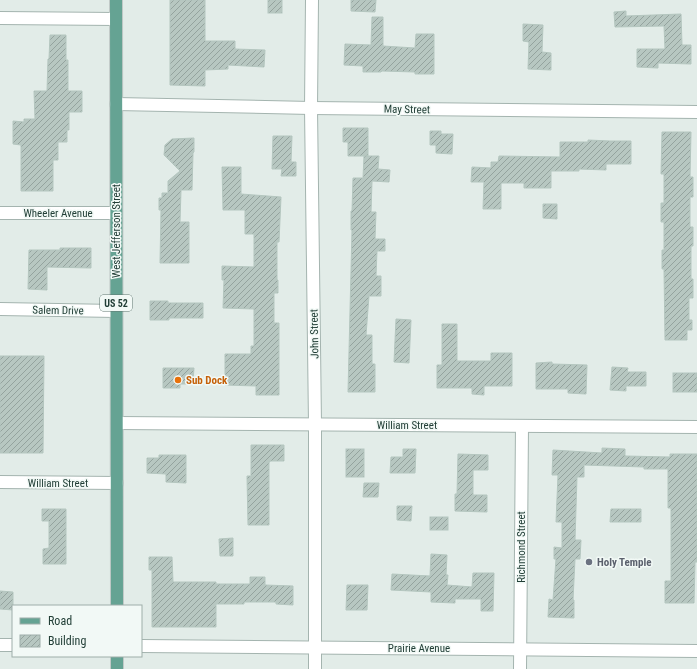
<svg xmlns="http://www.w3.org/2000/svg" width="697" height="669" font-family="'Roboto Condensed',sans-serif">
<defs>
<pattern id="building-hatch" width="6" height="6" patternUnits="userSpaceOnUse"><rect width="6" height="6" fill="#b7c7c1"/><path d="M-1 1l2-2M0 6l6-6M5 7l2-2" fill="none" stroke="#94a39e"/></pattern>
</defs>
<rect width="100%" height="100%" fill="#e2ece8"/>
<g fill="url(#building-hatch)" stroke="#b4c6bf">
<path d="M170,0H205V41H235V49L265,50L264,67L228,65V69L205,70V86L170,85Z"/>
<rect x="268" y="0" width="14" height="13"/>
<path d="M351,0H376L375,12L351,11Z"/>
<path d="M626,11V16L681,14L682,45H691V64L658,63V68L637,67V49H665L664,26L615,27L614,12Z"/>
<path d="M372,17H383V46L415,48L416,34H434V74H415V72L382,71L381,72H363V66L344,65L345,44L371,45Z"/>
<path d="M523,24L543,25L542,52L551,53V70L528,69L529,42L523,41Z"/>
<path d="M50,35H66V60H68V91H82V112H69V130H67V142H58V160H53V191H21V145L13,144V121L24,122V119H35L34,91H47L48,59H49Z"/>
<path d="M343,128H368V156H348V142H343Z"/>
<path d="M430,131H441V134H453L452,154L436,153V145H430Z"/>
<path d="M662,132H691L690,177H693V197H690V227H693V246H691V279H693V298H689V320H692V330H687V340H665L664,269H662V250H664V222H661V203H664V174H661Z"/>
<path d="M273,136H292L291,162H296V176H281L282,169H272Z"/>
<path d="M194,138V152L193,153L192,190H181L180,222H189V263H160L161,210H159V198H162V193H168V181L180,171L164,155L165,145L172,139Z"/>
<path d="M588,140L610,141H631V164H606V170L579,169V171H551V188H524V183H501V209H483L484,182H471L472,167L491,168V162H498L499,156L560,157V142H588Z"/>
<path d="M364,156H379L378,169L390,170L389,182L372,181L371,212H376L375,239H385V251H377L376,276H381V296H369L366,335H372V364H375V392H348L352,230H351V211H352L353,178H363Z"/>
<path d="M222,167H241V194L281,197L279,242H277V280H278V293H274V323H279V395H256V386L225,385V354H251V346H254V309L223,308L224,280H222V266L254,267V234H245V210H223Z"/>
<path d="M543,204H557V219L543,218Z"/>
<path d="M60,248H91V268L47,267V290L28,289L29,250H60Z"/>
<path d="M150,301H168V303H203V318H169V320H150Z"/>
<path d="M396,319L411,320L409,363L394,362Z"/>
<path d="M442,324H457V361H491V353H512V386H484V395L472,394V388H437V365H442Z"/>
<path d="M0,356H44L43,453H0Z"/>
<path d="M552,362V364L587,365L586,394L568,393V389H536V363Z"/>
<path d="M612,367L628,368L627,372H646V386H626V391L610,390Z"/>
<path d="M163,368H194L193,381H189V384H180V388H163Z"/>
<rect x="673" y="373" width="24" height="19"/>
<path d="M251,445H284V461H270V462H269V525H248L247,476H251Z"/>
<path d="M602,448L625,449V456L670,457V454H697V562H695L694,603H665V581H671V508H668V469H644V467L584,465V477H577L575,540H581L580,559H575L573,600H574V618L548,617L549,599L553,600L556,559H554V547L562,548V522H556L558,475H552L553,450L602,453Z"/>
<rect x="346" y="449" width="18" height="28"/>
<path d="M403,449H416L415,473H390L391,457H403Z"/>
<path d="M458,454L488,455V470H473V495H487V512L455,511V494H457Z"/>
<path d="M159,455H186V483L166,482V474L147,473V458H159Z"/>
<path d="M364,483H379L378,497H363Z"/>
<path d="M397,506H412L411,521L397,520Z"/>
<path d="M42,509H66V564H43V549L49,548V521H42Z"/>
<path d="M611,509H641V522H610Z"/>
<rect x="430" y="517" width="18" height="13"/>
<path d="M233,538V556H220L219,539Z"/>
<path d="M431,554L447,555L446,575H448L447,585L472,587L473,573H494L493,611H481V599H455V603L431,602V592L391,590L392,574L430,576Z"/>
<path d="M149,557H172L173,582H216V584H250V577H265V585L293,586V605L276,604V602H244V604H216V627H152V570H149Z"/>
<path d="M347,585H368L367,610H346Z"/>
<path d="M0,591L13,592V610L0,609Z"/>
</g>
<g fill="none" stroke-linecap="round" stroke-linejoin="round">
<defs>
<g id="minor">
<path d="M312,0L311,108L315,424V669"/>
<path d="M0,18L116,19"/>
<path d="M116,104L311,108L697,112"/>
<path d="M0,309L116,311"/>
<path d="M117,423L697,427"/>
<path d="M0,482L117,483"/>
<path d="M0,645H13"/>
<path d="M141,646L697,651"/>
<path d="M520,669L522,426"/>
</g>
<path id="tertiary" d="M0,213H116"/>
<g id="primary">
<path d="M116,0L117,606"/>
<path d="M117,669V656"/>
</g>
</defs>
<use href="#minor" stroke="#a4b4af" stroke-width="14"/>
<use href="#tertiary" stroke="#a4b4af" stroke-width="14"/>
<use href="#primary" stroke="#c1c9c7" stroke-width="14"/>
<use href="#minor" stroke="#fff" stroke-width="12"/>
<use href="#tertiary" stroke="#fff" stroke-width="12"/>
<use href="#primary" stroke="#65a393" stroke-width="12"/>
</g>
<circle fill="#e8710a" stroke="#f2f9f6" stroke-width="1.5" cx="178" cy="380" r="4"/>
<circle fill="#6b7280" stroke="#f2f9f6" stroke-width="1.5" cx="589" cy="562" r="4"/>
<g text-anchor="middle" stroke-width="3" stroke-linejoin="round" paint-order="stroke">
<rect fill="#f2f9f6" stroke="#607670" stroke-width="1" x="100" y="295" width="32" height="16" rx="3"/>
<g font-size="10" font-weight="bold" fill="#213e36">
<text x="116" y="307">US 52</text>
</g>
<g font-size="11" fill="#213e36" stroke="#f2f9f6">
<text transform="translate(407 109) rotate(1)" y="4">May Street</text>
<text x="58" y="217">Wheeler Avenue</text>
<text transform="translate(116 231) rotate(-90)" y="4">West Jefferson Street</text>
<text transform="translate(58 310) rotate(1)" y="4">Salem Drive</text>
<text transform="translate(314 334) rotate(-91)" y="4">John Street</text>
<text x="407" y="429">William Street</text>
<text x="58" y="487">William Street</text>
<text transform="translate(521 547) rotate(-90)" y="4">Richmond Street</text>
<text x="419" y="652">Prairie Avenue</text>
</g>
<g font-size="11" font-weight="bold" fill="#c56008" stroke="#f2f9f6" text-anchor="start">
<text x="186" y="384">Sub Dock</text>
</g>
<g font-size="11" font-weight="bold" fill="#5b616d" stroke="#f2f9f6" text-anchor="start">
<text x="597" y="566">Holy Temple</text>
</g>
</g>
<rect x="12" y="605" width="130" height="52" fill="#f2f9f6" stroke="#9eaea9"/>
<rect x="20" y="618" width="20" height="6" fill="#65a393" stroke="#9eaea9"/>
<text x="48" y="625" font-size="12" fill="#213e36">Road</text>
<rect x="20" y="635" width="20" height="12" fill="url(#building-hatch)" stroke="#9eaea9"/>
<text x="48" y="645" font-size="12" fill="#213e36">Building</text>
</svg>
